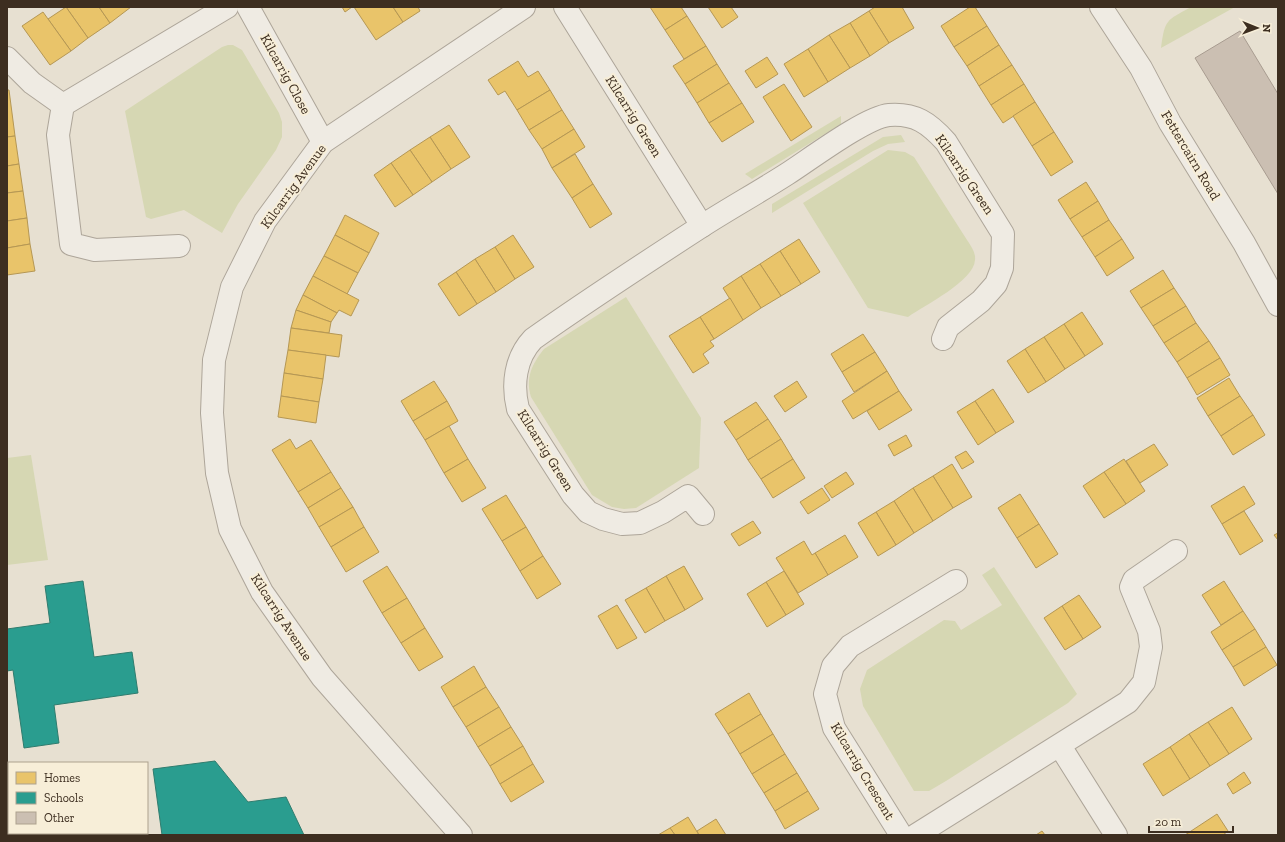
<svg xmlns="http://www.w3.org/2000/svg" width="1285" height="842" font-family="'Zilla Slab',serif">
<rect width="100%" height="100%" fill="#e7e0d1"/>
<g fill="#d6d7b3">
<path d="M1191,7H1235L1161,48C1165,19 1166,21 1191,7Z"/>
<path d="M228,45H233L242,50L279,113L282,122V137L276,150L238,204L222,233L184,210L151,219L146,217L125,111L222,47Z"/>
<path d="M841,116V124L752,179L745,174Z"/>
<path d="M901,135L905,142L888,144L873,151L772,213V204L883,137Z"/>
<path d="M888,150L905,152L914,157L967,240C971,246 976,253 975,260C974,281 925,305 908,317L868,308L803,203Z"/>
<path d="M626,297L701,418L699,468L636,508L624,509L612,507L592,495L531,397C525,378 532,364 544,349Z"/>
<path d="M31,455L48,560L7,565V458Z"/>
<path d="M994,567L1077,694L1068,703L946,781L929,791H914L863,706L860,689L867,670L944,620L955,621L961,630L1002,605L982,575Z"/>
</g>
<g fill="#e9c46a" stroke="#b59754">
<path d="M66,7H99L110,23L88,38Z"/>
<path d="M66,7L88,38L71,51L48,19Z"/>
<path d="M99,7H131L110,23Z"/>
<path d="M342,7H352L345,12Z"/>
<path d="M354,7H393L403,22L376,40Z"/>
<path d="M393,7H418L420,11L403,22Z"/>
<path d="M650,7H681L687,16L665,30Z"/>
<path d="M708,7H731L738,17L722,28Z"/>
<path d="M875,7H902L914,28L889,43L869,11Z"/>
<path d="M970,7H975L987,26L954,47L941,26Z"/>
<path d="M869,11L889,43L870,56L850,23Z"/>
<path d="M43,12L71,51L50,65L22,26Z"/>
<path d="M687,16L706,46L684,59L665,30Z"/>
<path d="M850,23L870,56L850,68L829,35Z"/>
<path d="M987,26L999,45L967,66L954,47Z"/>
<path d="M829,35L850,68L828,82L808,49Z"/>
<path d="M999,45L1012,65L979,86L967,66Z"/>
<path d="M706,46L717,64L685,84L673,66Z"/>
<path d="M808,49L828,82L804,97L784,64Z"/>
<path d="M767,57L778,74L756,88L745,71Z"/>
<path d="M518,61L528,77L538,71L550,90L517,110L505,91L498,95L488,80Z"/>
<path d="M717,64L729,83L697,103L685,84Z"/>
<path d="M1012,65L1024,84L991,105L979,86Z"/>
<path d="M729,83L742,103L709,123L697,103Z"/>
<path d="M784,84L812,127L791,141L763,97Z"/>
<path d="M1024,84L1035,102L1003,123L991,105Z"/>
<path d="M7,90H9L15,136L7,137Z"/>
<path d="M550,90L562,110L529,130L517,110Z"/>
<path d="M1035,102L1054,132L1032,146L1013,116Z"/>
<path d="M742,103L754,122L722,142L709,123Z"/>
<path d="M562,110L574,129L542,149L529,130Z"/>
<path d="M449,125L470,157L451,169L430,137Z"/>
<path d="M574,129L585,147L552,168L542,149Z"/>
<path d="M1054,132L1073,162L1051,176L1032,146Z"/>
<path d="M15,136L19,164L7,166V137Z"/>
<path d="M430,137L451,169L432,182L410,150Z"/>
<path d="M410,150L432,182L413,195L391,163Z"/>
<path d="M575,154L593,184L572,198L552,168Z"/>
<path d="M391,163L413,195L395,207L374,175Z"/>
<path d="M19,164L23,191L7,193V166Z"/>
<path d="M1086,182L1098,201L1070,219L1058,200Z"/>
<path d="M593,184L612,214L590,228L572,198Z"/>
<path d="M23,191L27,218L7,221V193Z"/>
<path d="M1098,201L1109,220L1082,237L1070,219Z"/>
<path d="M345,215L379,233L369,253L335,235Z"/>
<path d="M27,218L30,244L7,248V221Z"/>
<path d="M1109,220L1122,239L1095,257L1082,237Z"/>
<path d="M335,235L369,253L358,273L324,256Z"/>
<path d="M513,235L534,267L515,279L495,247Z"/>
<path d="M799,239L820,272L801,284L780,251Z"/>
<path d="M1122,239L1134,258L1107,276L1095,257Z"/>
<path d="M30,244L35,271L7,275V248Z"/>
<path d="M495,247L515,279L496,292L475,259Z"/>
<path d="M780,251L801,284L781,296L760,264Z"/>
<path d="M324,256L358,273L347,294L313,276Z"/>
<path d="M475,259L496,292L477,304L456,272Z"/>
<path d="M760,264L781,296L761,308L741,276Z"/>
<path d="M1163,270L1174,288L1141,308L1130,291Z"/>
<path d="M456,272L477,304L459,316L438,284Z"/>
<path d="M313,276L359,300L351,316L339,310L337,313L303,295Z"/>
<path d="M741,276L761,308L743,320L723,288Z"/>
<path d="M1174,288L1186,306L1153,326L1141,308Z"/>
<path d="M303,295L337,313L331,322L296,310Z"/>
<path d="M730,298L743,320L714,339L700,317Z"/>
<path d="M1186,306L1196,323L1164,343L1153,326Z"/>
<path d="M296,310L331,322L329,333L291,328Z"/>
<path d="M1082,312L1103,344L1085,356L1064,324Z"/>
<path d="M700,317L714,339L710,341L714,346L703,354L709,363L693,373L669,336Z"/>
<path d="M1196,323L1209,341L1177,362L1164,343Z"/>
<path d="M1064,324L1085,356L1065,369L1044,337Z"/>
<path d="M291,328L342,335L339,357L288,350Z"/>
<path d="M863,334L875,352L842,372L831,354Z"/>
<path d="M1044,337L1065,369L1046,382L1025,349Z"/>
<path d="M1209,341L1220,358L1187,378L1177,362Z"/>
<path d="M1025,349L1046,382L1028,393L1007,361Z"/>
<path d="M288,350L326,355L323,379L284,373Z"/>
<path d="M875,352L887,371L854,392L842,372Z"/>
<path d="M1220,358L1230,375L1197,395L1187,378Z"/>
<path d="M887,371L899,391L853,419L842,401Z"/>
<path d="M284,373L323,379L319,402L281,396Z"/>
<path d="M1229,378L1240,396L1208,416L1197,398Z"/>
<path d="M434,381L447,401L413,421L401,401Z"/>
<path d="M797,381L807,397L785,412L774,396Z"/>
<path d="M993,389L1014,422L996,433L975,401Z"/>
<path d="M899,391L912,410L879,430L867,411Z"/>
<path d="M281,396L319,402L316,423L278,417Z"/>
<path d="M1240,396L1253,415L1221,436L1208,416Z"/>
<path d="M447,401L458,421L425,440L413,421Z"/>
<path d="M975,401L996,433L978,445L957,412Z"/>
<path d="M756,402L768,419L736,440L724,422Z"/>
<path d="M1253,415L1265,435L1233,455L1221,436Z"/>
<path d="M768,419L781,439L748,460L736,440Z"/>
<path d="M449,426L468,459L444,473L425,440Z"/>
<path d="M906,435L912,446L894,456L888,445Z"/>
<path d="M290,439L296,449L311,440L331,472L298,492L272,450Z"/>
<path d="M781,439L793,459L761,479L748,460Z"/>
<path d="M1154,444L1168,465L1140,483L1126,461Z"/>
<path d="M966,451L974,462L962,469L955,457Z"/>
<path d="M468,459L486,488L462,502L444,473Z"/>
<path d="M793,459L805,478L773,498L761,479Z"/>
<path d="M1124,459L1145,491L1126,504L1104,472Z"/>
<path d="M952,464L972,497L953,508L933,476Z"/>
<path d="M331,472L341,488L308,508L298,492Z"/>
<path d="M846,472L854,484L832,498L824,486Z"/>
<path d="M1104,472L1126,504L1104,518L1083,486Z"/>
<path d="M933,476L953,508L933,521L913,488Z"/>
<path d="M1244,486L1255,504L1222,524L1211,506Z"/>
<path d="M341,488L353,507L319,527L308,508Z"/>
<path d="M822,488L830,500L808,514L800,502Z"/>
<path d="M913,488L933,521L914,533L894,501Z"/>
<path d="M1020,494L1039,524L1017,538L998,508Z"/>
<path d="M506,495L526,527L502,541L482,509Z"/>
<path d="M894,501L914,533L896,545L876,512Z"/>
<path d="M353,507L364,527L331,547L319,527Z"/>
<path d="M1244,511L1263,541L1240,555L1222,524Z"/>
<path d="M876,512L896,545L878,556L858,523Z"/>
<path d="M753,521L761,533L739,546L731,534Z"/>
<path d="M1039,524L1058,554L1036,568L1017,538Z"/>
<path d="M364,527L379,552L346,572L331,547Z"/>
<path d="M526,527L543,556L520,571L502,541Z"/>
<path d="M1278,533V540L1274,535Z"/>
<path d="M845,535L858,557L828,575L815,553Z"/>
<path d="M804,541L812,555L815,553L828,575L798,593L776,558Z"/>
<path d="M543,556L561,584L537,599L520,571Z"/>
<path d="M387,566L407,598L382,613L363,581Z"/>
<path d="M684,566L703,599L685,610L666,576Z"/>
<path d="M784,571L804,604L786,615L766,582Z"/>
<path d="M666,576L685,610L665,621L646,588Z"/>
<path d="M1224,581L1243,611L1221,625L1202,595Z"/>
<path d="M766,582L786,615L767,627L747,594Z"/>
<path d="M646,588L665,621L645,633L625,600Z"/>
<path d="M1079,595L1101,627L1083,639L1062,606Z"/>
<path d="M407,598L425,628L401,643L382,613Z"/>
<path d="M617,605L637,638L617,649L598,616Z"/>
<path d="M1062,606L1083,639L1065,650L1044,618Z"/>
<path d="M1243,611L1255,629L1222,650L1211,632Z"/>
<path d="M425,628L443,657L419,671L401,643Z"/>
<path d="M1255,629L1266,647L1233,667L1222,650Z"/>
<path d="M1266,647L1277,665L1244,686L1233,667Z"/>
<path d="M474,666L486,687L453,707L441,687Z"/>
<path d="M486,687L499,707L466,727L453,707Z"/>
<path d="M749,693L761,714L728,734L715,714Z"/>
<path d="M499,707L511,727L478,747L466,727Z"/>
<path d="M1232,707L1252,739L1229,754L1208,722Z"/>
<path d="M761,714L773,734L740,754L728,734Z"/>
<path d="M1208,722L1229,754L1210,766L1189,734Z"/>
<path d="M511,727L523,746L490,766L478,747Z"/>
<path d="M773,734L785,754L752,774L740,754Z"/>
<path d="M1189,734L1210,766L1190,779L1170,747Z"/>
<path d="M523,746L533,764L500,784L490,766Z"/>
<path d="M1170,747L1190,779L1163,796L1143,764Z"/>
<path d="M785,754L797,773L764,793L752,774Z"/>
<path d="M533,764L544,782L511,802L500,784Z"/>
<path d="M1244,772L1251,783L1233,794L1227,784Z"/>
<path d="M797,773L808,791L775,811L764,793Z"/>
<path d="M808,791L819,809L785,829L775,811Z"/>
<path d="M1217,814L1228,831L1223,835H1185Z"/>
<path d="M688,817L699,835H675L670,828Z"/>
<path d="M716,819L726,835H699L697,831Z"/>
<path d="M670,828L675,835H658Z"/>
<path d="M1042,831L1045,835H1036Z"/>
</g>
<g fill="#2a9d8f" stroke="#307c6e">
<path d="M83,581L94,657L132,652L138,693L54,705L59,743L24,748L13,670L7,671V629L50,623L45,586Z"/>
<path d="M215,761L248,802L286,797L304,835H162L153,769Z"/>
</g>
<path fill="#cbbfb2" stroke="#a89c90" d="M1240,31L1278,94V194L1195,58Z"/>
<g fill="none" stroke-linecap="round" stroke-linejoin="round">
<defs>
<g id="minor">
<path d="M248,7L323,142"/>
<path d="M565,7L702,226"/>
<path d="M1101,7L1141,68L1170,123L1244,243L1278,305"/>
<path d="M7,58L32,83L63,105"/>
<path d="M179,246L95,250L71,244L58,135L63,105L227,7"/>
<path d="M703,514L688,496L663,512L640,523L622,524L603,519L588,512L573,495L518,409C512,385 515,358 533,339C588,300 645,263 702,226C730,208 759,192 787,174C809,160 866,117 889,115C915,113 929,123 946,142L1003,234L1002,268L996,284L981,301L948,327L943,339"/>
<path d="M1060,746L1116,835"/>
<path d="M461,835L322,677L262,592L230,529L217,473L212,413L214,360L232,287L265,221L323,142L524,7"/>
<path d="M901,835L834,728L825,694L833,666L850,646L956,581"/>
<path d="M916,835L1128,702L1144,682L1151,647L1149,631L1131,587L1134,580L1176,551"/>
</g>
</defs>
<use href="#minor" stroke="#ada599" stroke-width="24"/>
<use href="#minor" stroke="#efebe3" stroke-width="22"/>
</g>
<g text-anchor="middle" stroke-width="4" stroke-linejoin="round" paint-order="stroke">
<g font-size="14" fill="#3d2e20" stroke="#f7eed8">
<text transform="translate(286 74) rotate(61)" y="5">Kilcarrig Close</text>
<text transform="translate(634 116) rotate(58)" y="5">Kilcarrig Green</text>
<text transform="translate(1191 155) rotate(59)" y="5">Fettercairn Road</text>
<text transform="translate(965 174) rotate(56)" y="5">Kilcarrig Green</text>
<text transform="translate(293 186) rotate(-54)" y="5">Kilcarrig Avenue</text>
<text transform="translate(546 450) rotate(58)" y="5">Kilcarrig Green</text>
<text transform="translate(282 617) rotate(57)" y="5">Kilcarrig Avenue</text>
<text transform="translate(863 771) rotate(59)" y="5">Kilcarrig Crescent</text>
</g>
</g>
<rect width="1285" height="842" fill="none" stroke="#3d2e20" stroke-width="16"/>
<rect x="8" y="762" width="140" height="72" fill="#f7eed8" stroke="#ada18e"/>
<rect x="16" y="772" width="20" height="12" fill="#e9c46a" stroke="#ada18e"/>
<text x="44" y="782" font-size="12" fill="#3d2e20">Homes</text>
<rect x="16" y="792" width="20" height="12" fill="#2a9d8f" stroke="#ada18e"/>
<text x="44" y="802" font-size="12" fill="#3d2e20">Schools</text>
<rect x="16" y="812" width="20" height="12" fill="#cbbfb2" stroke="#ada18e"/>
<text x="44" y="822" font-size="12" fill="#3d2e20">Other</text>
<g transform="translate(1257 28) rotate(91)" stroke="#f7eed8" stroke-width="3" paint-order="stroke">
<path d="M0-3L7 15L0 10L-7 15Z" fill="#3d2e20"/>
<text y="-6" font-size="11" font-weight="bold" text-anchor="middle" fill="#3d2e20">N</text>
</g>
<path d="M1149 826v6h84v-6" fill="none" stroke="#3d2e20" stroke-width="2"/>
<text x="1155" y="826" font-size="12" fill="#3d2e20" stroke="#f7eed8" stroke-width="3" paint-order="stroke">20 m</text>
</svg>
